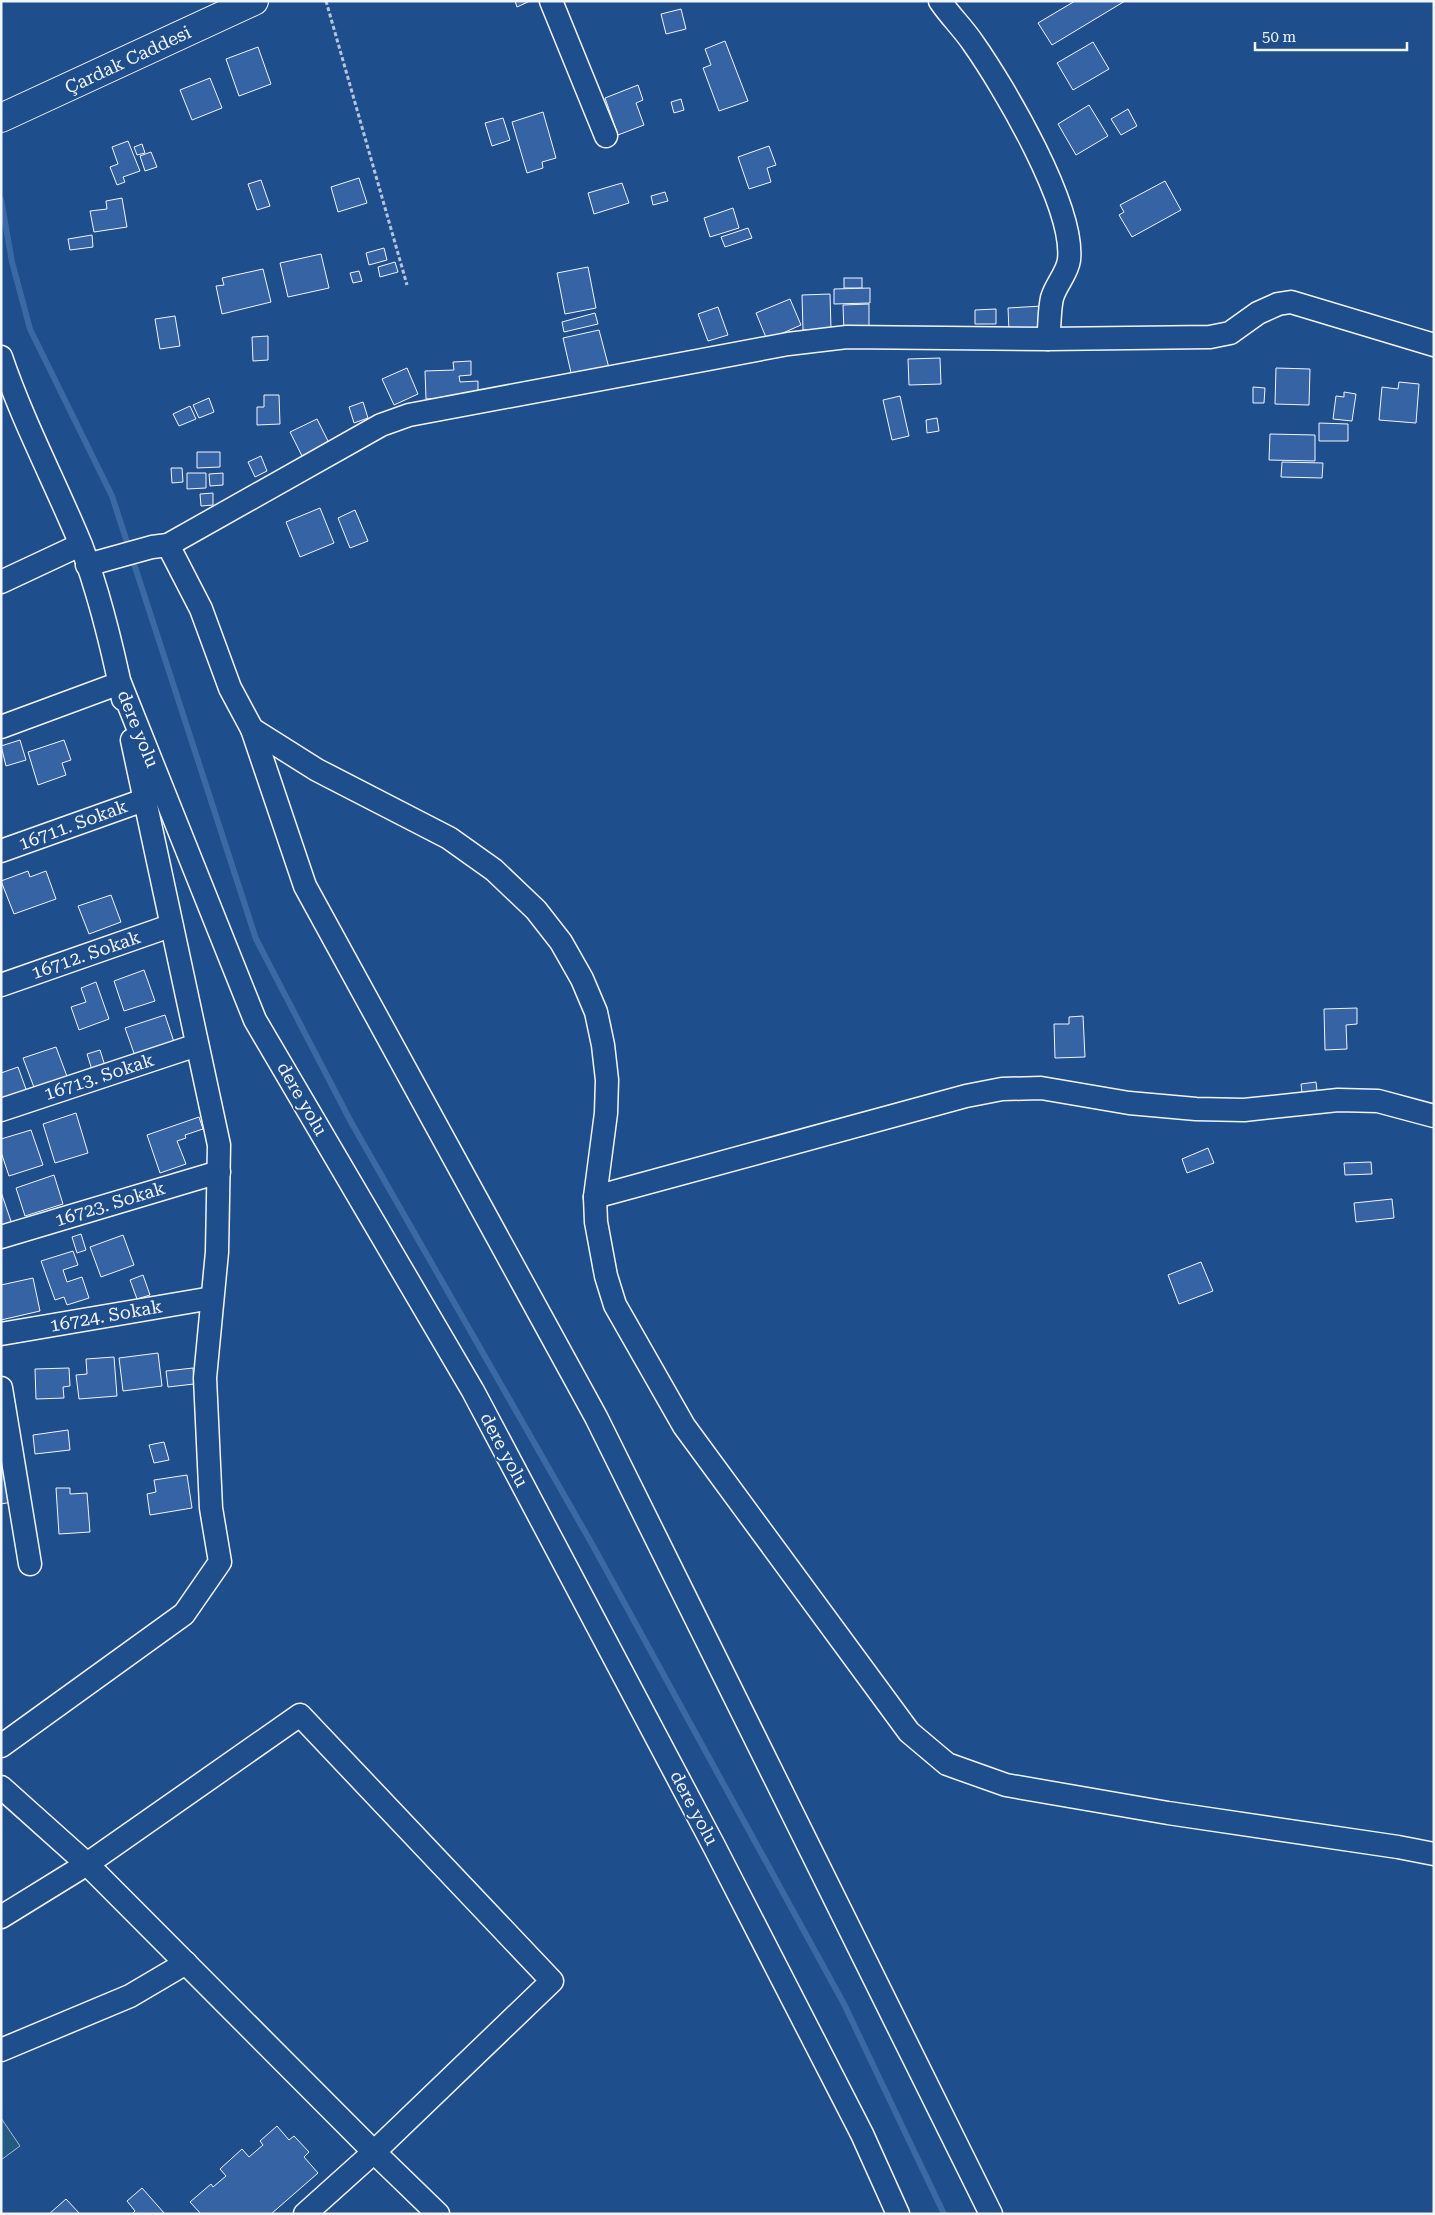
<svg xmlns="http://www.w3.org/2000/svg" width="1435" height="2215" font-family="'Roboto Serif',serif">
<rect width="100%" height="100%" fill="#1f4e8c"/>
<path fill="#245a82" stroke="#a8bbd7" d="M1,2118L20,2146L1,2160Z"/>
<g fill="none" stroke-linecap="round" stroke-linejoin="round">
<path stroke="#3b69a3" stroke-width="6" d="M1,199L12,262L30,329L112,496L256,939L351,1122L592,1544L844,2004L944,2214"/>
</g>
<g fill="#3563a3" stroke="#f2f6ff">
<path d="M515,1H530L517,7Z"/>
<path d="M1075,1H1125L1052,45L1038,23Z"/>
<path d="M681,9L686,29L666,34L661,14Z"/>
<path d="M725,41L748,101L719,111L703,68L711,65L705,49Z"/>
<path d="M1093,42L1109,69L1073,90L1057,63Z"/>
<path d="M258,47L271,84L239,96L226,59Z"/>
<path d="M210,78L222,108L192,120L180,90Z"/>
<path d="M638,85L643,100L636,103L644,125L618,135L605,98Z"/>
<path d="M681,99L684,110L674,113L671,102Z"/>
<path d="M1089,105L1108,136L1076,155L1058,124Z"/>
<path d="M1128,109L1137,126L1121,135L1111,119Z"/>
<path d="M543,112L556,158L542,162L543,168L527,173L512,122Z"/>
<path d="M503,118L510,140L492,146L485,123Z"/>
<path d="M128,141L140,171L123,177L125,182L117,185L110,167L118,164L112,147Z"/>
<path d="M142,144L145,153L137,155L134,147Z"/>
<path d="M769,146L776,165L767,168L771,182L749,189L738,157Z"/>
<path d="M151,152L157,167L145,171L140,156Z"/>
<path d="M359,178L367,203L338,212L331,187Z"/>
<path d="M261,180L270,206L257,210L248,184Z"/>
<path d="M1165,181L1181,210L1132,237L1119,215L1124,212L1120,205Z"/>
<path d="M622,183L629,203L594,214L588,193Z"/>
<path d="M665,192L668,201L653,205L651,196Z"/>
<path d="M122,198L127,227L94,232L90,211L107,209L106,201Z"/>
<path d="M733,208L739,228L710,237L704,218Z"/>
<path d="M748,228L752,238L725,247L721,237Z"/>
<path d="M92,235L93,247L70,250L68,239Z"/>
<path d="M384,248L387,260L369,265L366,253Z"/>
<path d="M321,254L329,288L288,297L280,263Z"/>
<path d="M395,262L398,272L380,277L378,267Z"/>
<path d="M588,267L596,308L565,314L557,273Z"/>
<path d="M263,269L271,302L222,314L216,286L224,285L222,278Z"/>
<path d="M359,271L362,281L353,283L350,273Z"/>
<rect x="844" y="278" width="18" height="10"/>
<path d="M870,288V303L834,304V289Z"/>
<path d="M830,294L831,329L803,330L802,295Z"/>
<path d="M790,299L801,325L767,340L756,313Z"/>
<path d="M869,304V333H844L843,305Z"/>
<path d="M1042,306L1043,330L1009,331L1008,308Z"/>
<path d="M718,307L728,335L708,341L698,314Z"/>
<path d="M996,309V324H975V310Z"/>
<path d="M595,313L598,324L564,332L562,322Z"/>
<path d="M175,316L180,346L160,349L155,319Z"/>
<path d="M599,330L609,368L572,377L563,338Z"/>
<path d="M268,336V360L253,361L252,337Z"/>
<path d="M940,358L941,384L909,385L908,359Z"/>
<path d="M471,361V375L459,376L460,382L478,381V397L426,399L425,371L454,370L453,362Z"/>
<path d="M407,368L418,394L394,405L382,379Z"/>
<path d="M1276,368L1310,369L1309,405L1275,404Z"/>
<path d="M1399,382L1419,384L1416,423L1379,420L1382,387L1398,389Z"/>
<path d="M1253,387L1265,388L1264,403H1253Z"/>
<path d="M1344,392L1356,394L1352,421L1333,419L1336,396L1344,397Z"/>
<path d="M264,395H279L280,424L257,425V407H264Z"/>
<path d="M900,396L909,436L892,440L883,400Z"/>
<path d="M209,398L214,412L199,418L193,405Z"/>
<path d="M363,402L368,418L354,423L349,407Z"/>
<path d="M190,406L196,419L179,426L173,414Z"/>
<path d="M937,418L939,431L927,433L926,420Z"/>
<path d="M317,419L329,443L302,456L290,432Z"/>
<path d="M1319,423L1348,424V441H1319Z"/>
<path d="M1270,434L1315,435V461L1269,460Z"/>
<path d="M197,452H220V467L197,468Z"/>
<path d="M261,456L267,471L255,477L248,462Z"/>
<path d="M1282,462L1323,463L1322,478L1281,477Z"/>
<path d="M171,468H182L183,482L172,483Z"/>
<path d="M187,473H206V488L187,489Z"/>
<path d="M223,473V485L210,486L209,474Z"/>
<path d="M213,493V505L201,506L200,494Z"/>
<path d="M320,508L334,543L300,557L286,522Z"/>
<path d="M355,510L368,541L350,548L338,518Z"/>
<path d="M20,740L26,760L6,766L1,746Z"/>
<path d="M64,740L71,760L62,763L66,775L38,785L28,752Z"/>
<path d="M28,871L30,877L46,871L56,899L14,914L1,881Z"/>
<path d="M111,895L121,922L89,934L78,906Z"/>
<path d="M144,970L155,1001L124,1011L114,981Z"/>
<path d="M96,982L109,1019L79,1030L71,1007L86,1002L81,988Z"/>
<path d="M1357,1008V1024L1346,1025L1347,1049L1325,1050L1324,1009Z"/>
<path d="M165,1015L174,1042L135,1056L125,1028Z"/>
<path d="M1083,1016L1085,1057L1055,1058L1054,1024H1069V1017Z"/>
<path d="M56,1047L68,1079L35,1090L23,1058Z"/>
<path d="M100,1050L105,1066L92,1070L87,1054Z"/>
<path d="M18,1067L27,1092L1,1101V1073Z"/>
<path d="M1316,1082L1318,1099L1303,1101L1301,1084Z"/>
<path d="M76,1113L88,1153L55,1163L43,1124Z"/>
<path d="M199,1117L203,1129L185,1135L186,1138L177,1141L186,1164L160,1173L147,1135Z"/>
<path d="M31,1130L43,1165L9,1176L1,1152V1139Z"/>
<path d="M1208,1148L1214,1163L1187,1173L1182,1159Z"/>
<path d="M1371,1162L1372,1174L1345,1175L1344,1163Z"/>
<path d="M54,1175L63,1204L25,1216L16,1188Z"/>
<path d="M1,1192L13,1227L1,1231Z"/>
<path d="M1392,1199L1394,1218L1356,1222L1354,1203Z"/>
<path d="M81,1234L86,1250L77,1253L72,1237Z"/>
<path d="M123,1235L134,1265L101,1277L90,1247Z"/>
<path d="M73,1251L78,1265L63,1270L67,1282L82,1277L89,1298L67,1305L64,1297L55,1300L41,1261Z"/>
<path d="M1201,1262L1213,1291L1179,1304L1168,1275Z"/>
<path d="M143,1275L150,1295L137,1299L130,1280Z"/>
<path d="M33,1278L40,1311L1,1320V1285Z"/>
<path d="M158,1353L162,1386L123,1391L119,1358Z"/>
<path d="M114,1357L117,1396L79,1399L76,1375L87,1374L86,1359Z"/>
<path d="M69,1368L70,1386L63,1387L64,1398L36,1399L35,1369Z"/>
<path d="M193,1368L194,1384L168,1387L166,1371Z"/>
<path d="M68,1430L70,1450L35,1454L33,1435Z"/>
<path d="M164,1442L169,1460L154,1463L149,1445Z"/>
<path d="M1,1473H6L12,1502L1,1504Z"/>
<path d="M187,1475L192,1508L150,1515L147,1494L156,1492L154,1480Z"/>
<path d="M56,1488H70V1494L87,1493L90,1532L59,1534Z"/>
<path d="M277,2126L289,2140L294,2136L309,2152L304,2157L318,2173L271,2214H201L190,2202L211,2184L213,2187L226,2176L220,2169L242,2149L249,2157L263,2145L260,2141Z"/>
<path d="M142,2188L165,2214H132L135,2211L127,2201Z"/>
<path d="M66,2199L80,2214H49Z"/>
</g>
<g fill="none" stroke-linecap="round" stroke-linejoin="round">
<defs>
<g id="minor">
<path d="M551,1L606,136"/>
<path d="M940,1C950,16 963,28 973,43C1004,87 1075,207 1069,260C1067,274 1056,284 1052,298C1049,311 1050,326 1048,339"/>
<path d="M1,357C23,422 55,482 81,545C100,595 112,646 123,699"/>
<path d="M168,545L201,609L230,688L252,729L317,770L449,838L494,870L536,910L561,942L582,979L596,1012L603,1045L607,1080L606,1113L595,1197L596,1222L606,1276L615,1305L684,1426L909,1732L947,1764L1006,1785L1168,1813L1398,1847L1434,1854"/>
<path d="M87,565L152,547L168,545L381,425L409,415L788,344L847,337L1048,339L1210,337L1230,333L1258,313L1278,304L1291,302L1434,345"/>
<path d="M1,582L80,545"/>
<path d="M1,727L120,683L255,1020L473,1391L714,1846L862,2134L898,2214"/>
<path d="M252,729L305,886L596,1417L991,2214"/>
<path d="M1,851L144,800"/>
<path d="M1,985L170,926"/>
<path d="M1,1110L197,1045"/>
<path d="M595,1197L966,1096L1002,1089L1041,1088L1129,1103L1196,1109L1244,1110L1338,1100L1378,1101L1434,1116"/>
<path d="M1,1237L219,1172"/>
<path d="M1,1334L212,1298"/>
<path d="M1,1388L30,1564"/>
<path d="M1,1746L184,1614L220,1562L211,1508L205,1378L217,1252L219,1145L132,740"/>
<path d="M1,1787L87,1864L374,2152L305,2214"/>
<path d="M1,1917L87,1864L300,1715L552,1981L374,2152L438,2214"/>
<path d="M1,2050L130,1996L186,1963"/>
</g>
<path id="major" d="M1,118L254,1"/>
</defs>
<use href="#minor" stroke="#f2f6ff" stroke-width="25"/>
<use href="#major" stroke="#f2f6ff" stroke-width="30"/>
<path stroke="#b3c4dc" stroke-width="3" stroke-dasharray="4 2.5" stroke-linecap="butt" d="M326,1L407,285"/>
<use href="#minor" stroke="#1f4e8c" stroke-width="22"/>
<use href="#major" stroke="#1f4e8c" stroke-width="28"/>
</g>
<g text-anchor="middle" stroke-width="4" stroke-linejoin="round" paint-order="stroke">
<g font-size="18" fill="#f2f6ff" stroke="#1f4e8c">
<text transform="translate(128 60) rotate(-25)" y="6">Çardak Caddesi</text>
<text transform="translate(138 729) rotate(68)" y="6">dere yolu</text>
<text transform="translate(73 825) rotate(-20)" y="6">16711. Sokak</text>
<text transform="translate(86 955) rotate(-19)" y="6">16712. Sokak</text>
<text transform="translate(99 1077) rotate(-18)" y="6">16713. Sokak</text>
<text transform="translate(302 1099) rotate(60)" y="6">dere yolu</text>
<text transform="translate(110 1204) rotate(-17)" y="6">16723. Sokak</text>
<text transform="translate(106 1316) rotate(-10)" y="6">16724. Sokak</text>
<text transform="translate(504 1450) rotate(62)" y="6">dere yolu</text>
<text transform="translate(694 1808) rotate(62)" y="6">dere yolu</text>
</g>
</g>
<rect width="1435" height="2215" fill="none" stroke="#f2f6ff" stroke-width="5"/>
<path d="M1255 42v8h152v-8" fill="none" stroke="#f2f6ff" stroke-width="2.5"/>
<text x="1262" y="42" font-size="15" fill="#f2f6ff" stroke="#1f4e8c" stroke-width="4" paint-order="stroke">50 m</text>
</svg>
